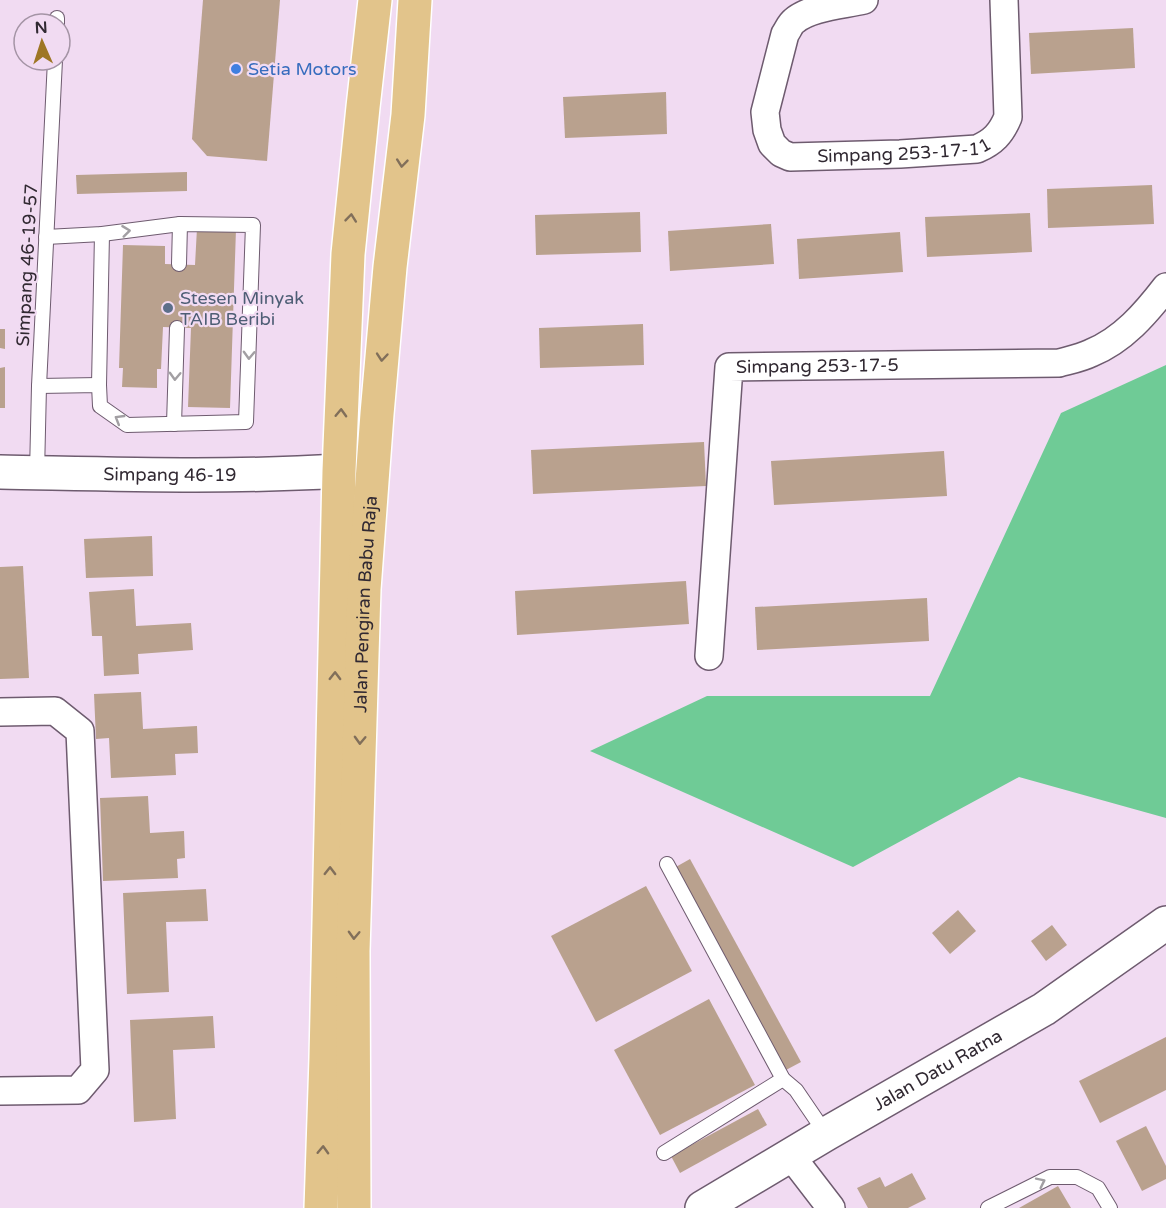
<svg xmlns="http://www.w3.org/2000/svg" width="1166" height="1208" font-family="'Varela Round',sans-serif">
<rect width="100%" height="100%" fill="#f1dbf2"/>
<path fill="#6fcb96" d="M1166,365V818L1019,777L853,867L590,751L707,696H930L1061,413Z"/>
<g fill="#b9a18e">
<path d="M203,0H280L267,161L207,156L192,139Z"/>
<path d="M1133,28L1135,68L1031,74L1029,33Z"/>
<path d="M666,92L667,134L565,138L563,97Z"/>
<path d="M187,172V191L77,194L76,175Z"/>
<path d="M1152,185L1154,224L1048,228L1047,189Z"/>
<path d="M640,212L641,252L536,255L535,215Z"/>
<path d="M1030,213L1032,252L927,257L925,217Z"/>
<path d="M771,224L774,264L670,271L668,231Z"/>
<path d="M197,228L236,229L230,408L188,407L191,328L163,327L161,369H157V388L122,387L123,368H119L123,245L165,246V264L195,265Z"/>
<path d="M900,232L903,272L799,279L797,239Z"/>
<path d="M643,324L644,365L540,368L539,328Z"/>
<path d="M0,329H5V349L0,348Z"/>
<path d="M5,367V408H0V368Z"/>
<path d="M704,442L706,486L533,494L531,450Z"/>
<path d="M944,451L947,496L774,505L771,461Z"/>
<path d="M152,536L153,576L86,578L84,539Z"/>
<path d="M23,566L29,678L0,679V567Z"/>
<path d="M686,581L689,624L517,635L515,591Z"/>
<path d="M134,589L136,626L191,623L193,650L138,654L139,674L104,676L102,636H92L89,592Z"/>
<path d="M927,598L929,641L757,650L755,607Z"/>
<path d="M141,692L143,729L197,726L198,753L175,754L176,775L111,778L109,738L96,739L94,694Z"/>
<path d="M148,796L150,833L184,831L185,858L177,859L178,878L103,881L100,798Z"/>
<path d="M690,859L801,1062L786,1070L674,868Z"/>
<path d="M646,886L692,971L596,1022L551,936Z"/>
<path d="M206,889L208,921L166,922L169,992L127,994L123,893Z"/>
<path d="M958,910L976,931L950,954L932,933Z"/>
<path d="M1052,925L1067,945L1046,961L1031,941Z"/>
<path d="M709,999L755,1085L660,1135L614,1050Z"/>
<path d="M213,1016L215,1048L173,1050L176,1119L134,1122L130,1020Z"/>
<path d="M1166,1037V1090L1100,1123L1079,1081Z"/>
<path d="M758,1109L767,1125L680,1173L671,1156Z"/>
<path d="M1146,1126L1166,1166V1179L1142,1191L1116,1141Z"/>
<path d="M912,1173L926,1199L908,1208H868L857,1188L880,1177L885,1187Z"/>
<path d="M1058,1186L1071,1208H1019Z"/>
</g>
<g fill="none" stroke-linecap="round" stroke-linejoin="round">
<defs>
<g id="service">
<path d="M57,24V18"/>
<path d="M179,264L180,224"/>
<path d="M99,385L102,234"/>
<path d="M39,386L99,385L100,406L127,425L246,422L253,225L180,224L102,234L46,237"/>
<path d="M174,424L177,328"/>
<path d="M37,473L39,386L55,60"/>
<path d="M667,864L783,1079L796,1090L826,1134"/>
<path d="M664,1153L783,1079"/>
<path d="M988,1208L1050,1177H1077L1098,1188L1110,1208"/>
</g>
<g id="minor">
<path id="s1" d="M864,0C843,5 810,7 794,21C790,24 788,30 785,34L765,112L767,130L772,144L781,153L790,157L900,154L977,149C993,142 1001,134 1008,117L1004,0"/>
<path id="s2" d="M709,656L729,367L1059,363C1070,360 1081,358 1091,353C1123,340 1146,313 1166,287"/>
<path d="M0,712L55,711L80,731L95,1070L78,1090L0,1091"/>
<path d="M791,1156L831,1208"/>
</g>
<g id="tertiary">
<path id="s3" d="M0,472C113,474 226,478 339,471"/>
</g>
<g id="secondary">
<path id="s4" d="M702,1208L826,1134L1044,1009L1166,923"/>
</g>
<g id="primary">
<path d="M321,1208L326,1058L339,471L348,254L363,107L375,0"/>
<path id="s5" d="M354,1208L353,951L364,589L377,414L390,267L408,115L415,0"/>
</g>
</defs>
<use href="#service" stroke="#6e5b6f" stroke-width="16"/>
<use href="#minor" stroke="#6e5b6f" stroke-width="30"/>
<use href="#tertiary" stroke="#6e5b6f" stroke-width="36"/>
<use href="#secondary" stroke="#6e5b6f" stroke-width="36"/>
<use href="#primary" stroke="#fff" stroke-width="36"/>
<use href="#service" stroke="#fff" stroke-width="14"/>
<use href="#minor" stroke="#fff" stroke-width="27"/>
<use href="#tertiary" stroke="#fff" stroke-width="33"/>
<use href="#secondary" stroke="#fff" stroke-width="33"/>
<use href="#primary" stroke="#e2c48b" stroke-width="33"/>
</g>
<defs><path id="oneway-chevron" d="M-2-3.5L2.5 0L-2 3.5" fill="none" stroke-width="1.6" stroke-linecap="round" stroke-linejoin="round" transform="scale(1.5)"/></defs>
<g stroke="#816f5a">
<use href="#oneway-chevron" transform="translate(402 163) rotate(96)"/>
<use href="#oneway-chevron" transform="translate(351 218) rotate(-84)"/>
<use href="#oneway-chevron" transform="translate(382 357) rotate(95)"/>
<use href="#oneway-chevron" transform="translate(341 413) rotate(-88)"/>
<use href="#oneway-chevron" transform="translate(335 676) rotate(-89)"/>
<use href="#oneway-chevron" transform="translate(360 740) rotate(92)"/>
<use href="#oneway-chevron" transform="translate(330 871) rotate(-89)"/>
<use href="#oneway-chevron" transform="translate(354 935) rotate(92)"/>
<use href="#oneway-chevron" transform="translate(323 1150) rotate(-88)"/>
</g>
<g stroke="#a29fa3">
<use href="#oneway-chevron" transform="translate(126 231) rotate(-7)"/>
<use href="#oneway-chevron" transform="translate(249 355) rotate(92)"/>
<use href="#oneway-chevron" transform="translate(175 376) rotate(92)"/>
<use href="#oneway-chevron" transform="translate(119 419) rotate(-149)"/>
<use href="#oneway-chevron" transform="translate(1041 1182) rotate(-26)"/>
</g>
<circle fill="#3f7fe0" stroke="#f1dbf2" stroke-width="2" cx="236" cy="69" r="6"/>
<circle fill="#5c6f8a" stroke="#f1dbf2" stroke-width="2" cx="168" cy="308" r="6"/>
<g text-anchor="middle" stroke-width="4.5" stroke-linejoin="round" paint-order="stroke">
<g font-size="18" fill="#366cbe" stroke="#f1dbf2" text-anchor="start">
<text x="248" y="75">Setia Motors</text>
</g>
<g font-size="18" fill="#312932" stroke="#f1dbf2">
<text dy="6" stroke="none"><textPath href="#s1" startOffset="340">Simpang 253-17-11</textPath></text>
<text transform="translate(27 265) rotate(-87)" y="6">Simpang 46-19-57</text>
<text dy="6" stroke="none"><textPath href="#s2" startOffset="378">Simpang 253-17-5</textPath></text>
<text dy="6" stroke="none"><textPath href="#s3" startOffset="170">Simpang 46-19</textPath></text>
<text dy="6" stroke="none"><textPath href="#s5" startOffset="604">Jalan Pengiran Babu Raja</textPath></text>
<text dy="6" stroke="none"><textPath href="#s4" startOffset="273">Jalan Datu Ratna</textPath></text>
</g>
<g font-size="18" fill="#4e5e75" stroke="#f1dbf2" text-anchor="start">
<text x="180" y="304">Stesen Minyak<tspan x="180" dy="21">TAIB Beribi</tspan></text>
</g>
</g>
<g transform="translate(42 42) rotate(357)"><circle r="28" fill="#f1dbf2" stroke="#a494a5" stroke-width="1.5"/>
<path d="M0-4.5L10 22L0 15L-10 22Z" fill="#9e7624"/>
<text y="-9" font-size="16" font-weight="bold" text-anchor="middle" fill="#312932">N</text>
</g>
</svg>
